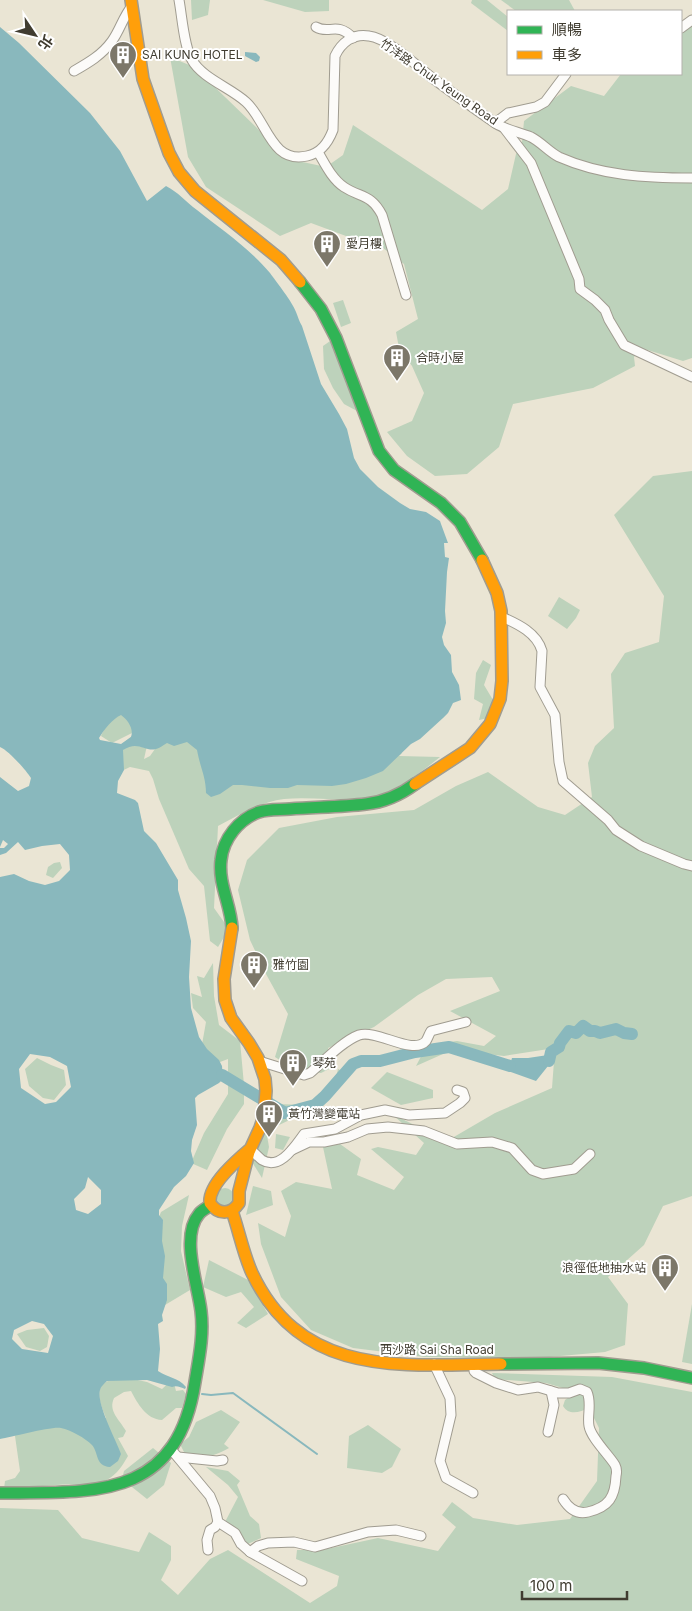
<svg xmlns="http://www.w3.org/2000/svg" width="692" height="1611" font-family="Inter,'Noto Sans TC',sans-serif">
<rect width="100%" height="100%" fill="#eae5d4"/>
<g fill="#bdd2bb">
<path d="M191,0H210L208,15L192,20Z"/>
<path d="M263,0H329V11L305,12Z"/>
<path d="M472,0H487L508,17V31L471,3Z"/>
<path d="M501,0H569L575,11H516Z"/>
<path d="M681,24H692V358L683,361L641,348L634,357L635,366L593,388L513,404L499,447L467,474L435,476L407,456L387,432L412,421L424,393L412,366L399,348L396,332L418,319L404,264L383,248L354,239L311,223L280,236L206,187L188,157L170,57L194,67L257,128L284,158L326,167L343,155L353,125L482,210L508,189L516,154L522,142L524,121L571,86L604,96L621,74H681Z"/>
<path d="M343,300L351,323L341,327L333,303Z"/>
<path d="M333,339L357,411L344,404L333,388L324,369L323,346Z"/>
<path d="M692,471V1196L663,1206L644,1245L608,1277L628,1304L625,1345L605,1352L538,1358L425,1357L353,1348L311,1330L281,1297L261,1244L258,1223L285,1237L291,1216L281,1191L296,1182L332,1189L323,1147L340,1144L361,1159L357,1175L394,1190L404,1177L371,1149L378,1147L416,1155L424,1143L392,1114L447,1141L495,1113L552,1088L555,1048L504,1056L452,1050L416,1066L427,1045L457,1041L484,1046L496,1036L450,1011L500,991L492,977L446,979L418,995L374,1027L328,1048L333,1067L321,1073L295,1070L275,1057L288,1014L266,974L250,940L238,890L247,860L279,828L337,817L414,810L456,786L488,772L538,807L565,815L592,797L588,763L595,746L614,728L611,674L625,653L659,642L664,596L614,515L653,476Z"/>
<path d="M559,597L580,610L576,618L567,629L548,616Z"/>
<path d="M483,660L491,665L484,685L493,700L488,718L479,720L483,704L474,699L476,673Z"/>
<path d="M112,712L126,716L134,732L112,743L101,736Z"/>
<path d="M137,732H150L144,759L150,756L160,742L190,735L402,753L399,756L440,757C415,777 387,799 353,800C330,800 307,797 284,799C260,802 239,815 218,826L214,908L229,929L218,947L210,941L204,886L189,869L159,799L153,779L149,771L130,767L111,776L113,751Z"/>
<path d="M60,862L62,868L53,878L46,875L48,867L54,863Z"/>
<path d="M213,963L214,996L219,1025L240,1041L244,1085V1104L227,1129L207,1170L191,1163L204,1133L228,1094V1059L220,1062L201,1050L206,1022L193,1008L191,993L202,997L197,976L204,978Z"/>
<path d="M37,1058L51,1065L64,1070L66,1085L54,1100L43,1098L29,1086L25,1069Z"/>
<path d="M338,1069L350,1075L322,1107L302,1114L277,1126L274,1104L310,1105L335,1081Z"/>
<path d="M387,1072L433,1090V1098L401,1105L371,1088Z"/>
<path d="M266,1130L269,1147L262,1178L252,1162Z"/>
<path d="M276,1134L290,1137L283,1150L275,1148Z"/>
<path d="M253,1186L271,1191L273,1205L246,1215Z"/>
<circle cx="225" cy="1197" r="9"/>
<path d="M189,1195L182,1226L181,1251L190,1290L165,1305L144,1255L161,1212Z"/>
<path d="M209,1260L248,1280L268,1314L246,1328L237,1323L254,1307L241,1292L226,1297L203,1287Z"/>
<path d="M692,1304V1364L682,1362Z"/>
<path d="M44,1328L49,1336L47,1347L40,1351L26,1347L17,1334L27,1330Z"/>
<path d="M492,1373L612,1377L692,1392V1611H0V1508L58,1510L82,1538L139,1552L149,1532L171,1546V1560L161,1580L178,1595L210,1559L228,1550L310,1603L337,1586L339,1576L296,1559L297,1550H322L378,1538L438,1551L456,1527L442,1515L452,1502L473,1518L517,1525L570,1519L597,1481L599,1428L589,1408C580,1412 569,1416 563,1406L565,1400L576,1392L546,1383L495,1379Z"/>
<path d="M133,1379L147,1382L162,1389L173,1379L176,1391L183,1390L186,1394L182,1408H176L162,1420C146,1419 138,1404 131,1391L124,1392L114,1398C108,1411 119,1419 126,1431L123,1437L118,1438L128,1456C125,1461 121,1468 117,1472C105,1485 86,1487 69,1484L4,1489L5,1481L15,1478L20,1471L15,1436L0,1419L106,1418C102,1408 92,1387 108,1381C115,1379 125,1380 133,1379Z"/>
<path d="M221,1410L240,1422L224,1444L229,1448C214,1456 203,1460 185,1454L180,1444L189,1437L196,1422Z"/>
<path d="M368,1425L401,1449L392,1467L382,1473L347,1468L349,1436Z"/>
<path d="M153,1448L171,1463L164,1485L147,1499L122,1479L124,1471Z"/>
<path d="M206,1467L228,1471L240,1481L237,1485L250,1516L259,1524L261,1538L248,1544L239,1533L225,1522L238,1497L228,1485Z"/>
</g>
<g fill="#89b8bd" fill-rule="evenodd">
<path d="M0,27L19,43L90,113L120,151L147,201L166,186C178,192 186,202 197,210C221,229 250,249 270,273C277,283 292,301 296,312C298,317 299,321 302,326L321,384L339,414L347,429L354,458L360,469L378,487L400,503L410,509L426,512L440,521L441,524L448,543H444L445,557L449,558L447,572L445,611L446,623L442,637L444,645L451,655L452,672L459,685L461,700L453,703L448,713L443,718L420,739L411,744L383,771L366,778L346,784L332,786L297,785L288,788H270L242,785H233L220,794L211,797L206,793C206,777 200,767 197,750L187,742L174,746L167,743C163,745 160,748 156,749C145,752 138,740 123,750L124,770L118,781L117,793L135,800L138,803L144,831L156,843L178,880V890L186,918L191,941L189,977L191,1008L199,1037L207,1049L219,1060L222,1066L223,1079L219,1083L198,1095L195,1098L197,1125L192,1140L191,1151L194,1163L186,1176L174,1187L159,1210V1215L163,1220L162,1241L165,1256L163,1278L167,1284V1300L162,1315L163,1321L158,1324L160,1349L158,1371C168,1378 178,1377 186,1387L185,1389C181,1387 176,1385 172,1387L147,1380L107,1381C104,1384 101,1386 100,1390C96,1403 116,1440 121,1454L118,1461L110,1467C95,1466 99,1453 92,1445C85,1438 71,1430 61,1428C52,1426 12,1437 0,1439V877L14,874L29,881L45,885L59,881L70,870L69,855L60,844L42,846L25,850L18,842L6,853L0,855V848H4L8,844L3,840L0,847V777L18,791L29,786L31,778C26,770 8,750 0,747ZM121,715C128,720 134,729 131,737L121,744L100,740L99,738C104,730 112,719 121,715ZM30,1054L50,1057L67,1066L71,1087L56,1102L45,1104L21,1088L19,1069ZM88,1177L101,1190V1204L88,1214L76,1210L74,1199L85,1188ZM32,1321L44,1324L53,1336L48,1353L22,1349L12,1339L14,1330Z"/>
<path d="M245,52L256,53L260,57L259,61L256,62L245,56Z"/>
<path d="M548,1055L552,1061L536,1081L508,1071L512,1058H528Z"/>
</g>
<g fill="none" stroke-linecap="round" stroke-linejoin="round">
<path stroke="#89b8bd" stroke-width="2" d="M202,1394L211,1395L233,1393L317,1454"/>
<g stroke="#89b8bd" stroke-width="12">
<path d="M549,1061L551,1052L559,1047L560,1043L569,1031L576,1033L583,1026L590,1031H595L600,1033L616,1029L624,1033L632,1034"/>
<path d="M222,1075L285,1113L315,1105L325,1096L353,1064L361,1061H380L415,1052L449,1047L510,1066"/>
</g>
<defs>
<g id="street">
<path d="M179,0C182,16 184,47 192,60C202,78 231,88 246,102C267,121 271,164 307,156C321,153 328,143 333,130L335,56C341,43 353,33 369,36C388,38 419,68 435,80C455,95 475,109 495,123C506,130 519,132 531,137C541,142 549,152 559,157C602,176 646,178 692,178"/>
<path d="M316,27C329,35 337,21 353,38"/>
<path d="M681,28L692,20"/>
<path d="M74,71C88,63 102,55 112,41C120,30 123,17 132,6"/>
<path d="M495,123L508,113L536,107L545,102L566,74"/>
<path d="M504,128L531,163L579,279L580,289L595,300L605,310L609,320L624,345L692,377"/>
<path d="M318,152C325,164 332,179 344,187C361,198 371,194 382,215L406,295"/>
<path d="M502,617C518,624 537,633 542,651L540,687L555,715L559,762L563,781L608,820L616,830L641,846L684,864L692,866"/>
<path d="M259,1061L304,1075L310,1073C324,1061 343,1041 359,1035C377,1029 413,1056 426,1041C428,1038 429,1034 431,1031L466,1022"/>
<path d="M250,1149C254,1152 258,1157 262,1160C280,1171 295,1146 304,1134L335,1129L361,1115L385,1110L409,1115L445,1113L460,1103L465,1098L463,1092L457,1090"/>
<path d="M292,1150L309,1142H324L348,1137L367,1129L388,1127L424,1131L457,1144L492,1142L512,1148L532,1170L543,1174L574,1169L590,1154"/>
<path d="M434,1364L450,1398L451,1415L440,1461L446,1478L473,1493"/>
<path d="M474,1364V1371L476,1373L496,1383L518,1390L538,1387L558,1393H569L580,1389L587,1392C592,1403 587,1415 589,1426C591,1438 609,1455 615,1465C617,1469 617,1472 616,1476C615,1497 609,1507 588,1512C576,1515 568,1507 563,1499"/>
<path d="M548,1432L554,1405L551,1391"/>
<path d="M170,1448L210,1496L215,1508L218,1522L235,1533L241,1544L250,1552L302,1581"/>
<path d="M178,1457L217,1461L223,1460"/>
<path d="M208,1550L207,1540L210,1530L215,1527L218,1522"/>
<path d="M250,1552L258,1546L268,1543L294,1542L315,1547L368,1532L396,1530L421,1536"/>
</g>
<g id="fast">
<path d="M300,282L321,309L336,338L379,451L394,470L441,503L460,522L482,560"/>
<path d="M232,928C231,905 218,884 221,860C223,839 239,819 259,812C269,809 280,810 290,809C315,807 341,807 366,804C385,802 400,795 415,784"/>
<path d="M501,1364L598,1363L644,1368L692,1378"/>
<path d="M0,1493C95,1492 177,1500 195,1382C199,1358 204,1335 201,1311C198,1285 180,1236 199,1214C202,1210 207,1208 211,1205"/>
</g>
<g id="slow">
<path d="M131,0L143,79L169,153L179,172L195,191L281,260L300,282"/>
<path d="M415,784L470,748L490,724L500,699L502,681L501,611L497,593L482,560"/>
<path d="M232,928L224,979L225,1000L231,1018L249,1043L258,1058L265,1079L266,1091L264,1116L260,1128L249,1152L239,1191V1203C231,1215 218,1215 210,1203C208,1185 237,1160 250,1149"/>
<path d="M232,1211C239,1231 243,1253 252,1273C302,1379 403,1365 501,1364"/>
</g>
</defs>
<use href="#street" stroke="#a09c90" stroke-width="11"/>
<use href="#fast" stroke="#a09c90" stroke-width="14"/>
<use href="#slow" stroke="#a09c90" stroke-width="14"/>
<use href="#street" stroke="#fcfbf9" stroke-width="9"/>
<use href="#fast" stroke="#30b455" stroke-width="11"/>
<use href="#slow" stroke="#ff9f0a" stroke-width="11"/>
</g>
<defs>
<symbol id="building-pin" viewBox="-11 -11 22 30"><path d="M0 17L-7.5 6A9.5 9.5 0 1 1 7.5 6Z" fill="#7c7769" stroke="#fff"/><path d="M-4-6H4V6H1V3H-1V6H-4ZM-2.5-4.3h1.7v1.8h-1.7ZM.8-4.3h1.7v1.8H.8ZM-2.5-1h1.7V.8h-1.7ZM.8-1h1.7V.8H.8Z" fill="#fff"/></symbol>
</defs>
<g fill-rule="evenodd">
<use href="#building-pin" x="107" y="39" width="32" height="43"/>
<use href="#building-pin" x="311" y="228" width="32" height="43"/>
<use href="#building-pin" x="381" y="342" width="32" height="43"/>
<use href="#building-pin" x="238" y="949" width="32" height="43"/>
<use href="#building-pin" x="277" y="1047" width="32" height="43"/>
<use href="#building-pin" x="253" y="1098" width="32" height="43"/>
<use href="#building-pin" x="649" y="1252" width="32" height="43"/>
</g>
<g text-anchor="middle" stroke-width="4" stroke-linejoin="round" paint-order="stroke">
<g font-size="12" fill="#403c30" stroke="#fff" text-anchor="start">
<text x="142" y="59">SAI KUNG HOTEL</text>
<text x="346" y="248">愛月樓</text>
<text x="416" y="362">合時小屋</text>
<text x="273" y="969">雅竹園</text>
<text x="312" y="1067">琴苑</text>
<text x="288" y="1118">黃竹灣變電站</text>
<text x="646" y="1272" text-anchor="end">浪徑低地抽水站</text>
</g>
<g font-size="12" fill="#403c30" stroke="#fff">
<text transform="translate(439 82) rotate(35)" y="4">竹洋路 Chuk Yeung Road</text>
<text x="437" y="1354">西沙路 Sai Sha Road</text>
</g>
</g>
<rect x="507" y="10" width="175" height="65" fill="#ffffff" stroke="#b3b1ac"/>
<rect x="517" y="26" width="25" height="8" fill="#30b455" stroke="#b3b1ac"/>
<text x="552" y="35" font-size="15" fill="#403c30">順暢</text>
<rect x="517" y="51" width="25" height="8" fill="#ff9f0a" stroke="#b3b1ac"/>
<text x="552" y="60" font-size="15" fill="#403c30">車多</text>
<g transform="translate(35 35) rotate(125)" stroke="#ffffff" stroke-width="4" paint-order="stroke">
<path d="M0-4L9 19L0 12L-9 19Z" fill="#403c30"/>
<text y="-8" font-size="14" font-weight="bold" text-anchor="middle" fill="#403c30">北</text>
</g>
<path d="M522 1591v8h105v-8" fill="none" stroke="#403c30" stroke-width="2.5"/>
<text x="530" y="1591" font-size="15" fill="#403c30" stroke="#ffffff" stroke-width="4" paint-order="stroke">100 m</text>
</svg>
